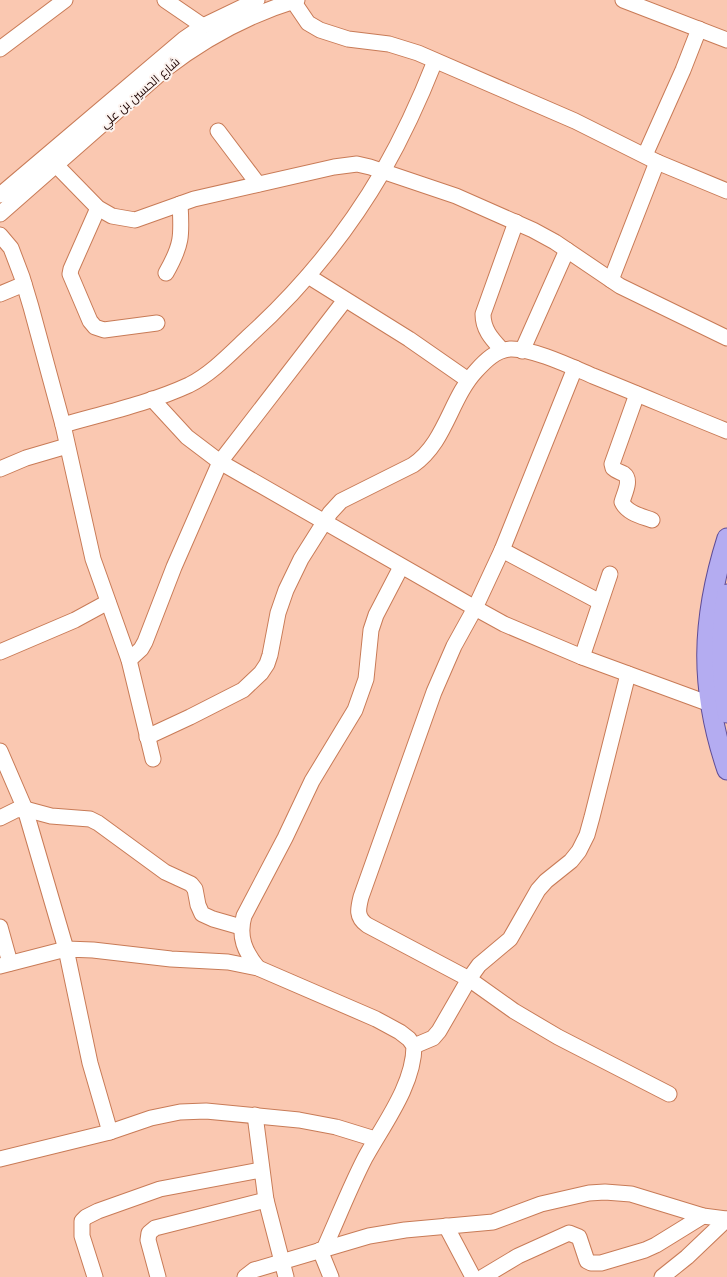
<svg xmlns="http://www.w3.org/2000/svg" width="727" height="1277" font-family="Quicksand,Cairo,sans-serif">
<rect width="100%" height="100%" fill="#fac8b1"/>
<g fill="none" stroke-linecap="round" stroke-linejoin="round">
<defs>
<g id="minor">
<path d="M165,0L203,26"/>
<path d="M623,0L727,40"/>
<path d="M293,1L308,23L320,30L348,39L389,44L418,53L575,121L657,162L727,191"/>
<path d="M0,49L65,0"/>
<path d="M218,131L258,184"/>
<path d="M645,155L683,70L699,29"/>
<path d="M57,166L98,208L112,216L135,220L194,199L334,167L357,164L370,167L456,196L533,230L555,242L620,286L727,338"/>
<path d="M0,195L184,39L203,26L257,0"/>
<path d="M98,208L71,269L70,274L90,321L95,327L104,330L157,323"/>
<path d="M0,214L164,70C204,39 248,15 297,0"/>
<path d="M0,235L11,248L22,277L31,307L63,425L93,559L129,660L153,759"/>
<path d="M166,273C182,245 182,236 180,204"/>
<path d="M308,276L409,339L468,380"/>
<path d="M611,280L657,162"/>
<path d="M0,294L24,284"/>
<path d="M502,350C492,339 483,330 483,314L516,222"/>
<path d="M522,351L567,250"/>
<path d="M575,368L502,550L475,608L454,646L434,692L361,897C358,909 356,917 367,925L469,979L514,1011L558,1037L669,1094"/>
<path d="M637,394L612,464L613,468C616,471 620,472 624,474C632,480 624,494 622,502C627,513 641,516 652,520"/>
<path d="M152,399L187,437L220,462L475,608L504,624L582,657L710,704"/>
<path d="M63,425C105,413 150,403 189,385C211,374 230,354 248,337C301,289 347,233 383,171C403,136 420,99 435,61"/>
<path d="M0,469L26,458L67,446"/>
<path d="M502,550L600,602"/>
<path d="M0,652L75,620L108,602"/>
<path d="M582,657L610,574"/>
<path d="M129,660L141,649L145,642L174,567L220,462L345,300"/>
<path d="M147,737L190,717L243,690L261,673L267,664L270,655L278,613L286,590L301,559L330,513L341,501L413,465C446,442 450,399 476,371C485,361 496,350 510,349C533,348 572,367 593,376C638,394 682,413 727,431"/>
<path d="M0,751L25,809L66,949L0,966"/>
<path d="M0,818L16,810L25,809L51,816L90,819L98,823L165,872L191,884L195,889L198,905L202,914L213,919L241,927"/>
<path d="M0,927L10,963"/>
<path d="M258,968C245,952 238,937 244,916L285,838L312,781L355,710L366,679L371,630L376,615L401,567"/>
<path d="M414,1046L433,1038L439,1031L469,979L479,965L510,939L538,890L546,881L571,861L579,851L587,835L592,817L628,674"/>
<path d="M255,1115L266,1200L286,1277"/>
<path d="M110,1132L151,1118L180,1112L206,1111L299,1120L336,1127L375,1139"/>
<path d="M0,1159L110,1132L90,1063L66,949L93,950L171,959L228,962L258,968L376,1019L400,1032L409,1039L414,1046C414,1085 383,1125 365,1158C350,1187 338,1218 324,1249"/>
<path d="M446,1226L473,1277"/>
<path d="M320,1250L331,1277"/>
<path d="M95,1277L82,1236V1221L86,1217L98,1211L160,1189L261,1170"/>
<path d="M158,1277L148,1240L149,1233L155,1228L266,1200"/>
<path d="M245,1277L254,1270L369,1236L405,1230L493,1222L541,1204L589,1193L605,1192L631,1194L703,1216L727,1219"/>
<path d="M483,1277L518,1256L569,1233L579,1237L587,1261L591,1263H601L645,1250L656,1245L703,1216"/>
<path d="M662,1277L687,1257L727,1219"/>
</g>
<g id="major">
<path d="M727,538C701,620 699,688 727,770"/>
<path d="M727,594C719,633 721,673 727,713"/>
</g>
</defs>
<use href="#minor" stroke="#c87b57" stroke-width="17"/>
<use href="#major" stroke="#5f4d96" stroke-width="21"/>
<use href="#minor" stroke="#fff" stroke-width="15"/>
<use href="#major" stroke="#b4acf1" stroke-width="19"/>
</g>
<g text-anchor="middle" stroke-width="4" stroke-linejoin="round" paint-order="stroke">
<g font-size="12" fill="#1d0300" stroke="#fcf3ef">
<text transform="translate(140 93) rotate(-41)" y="4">شارع الحسين بن علي</text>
</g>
</g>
</svg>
